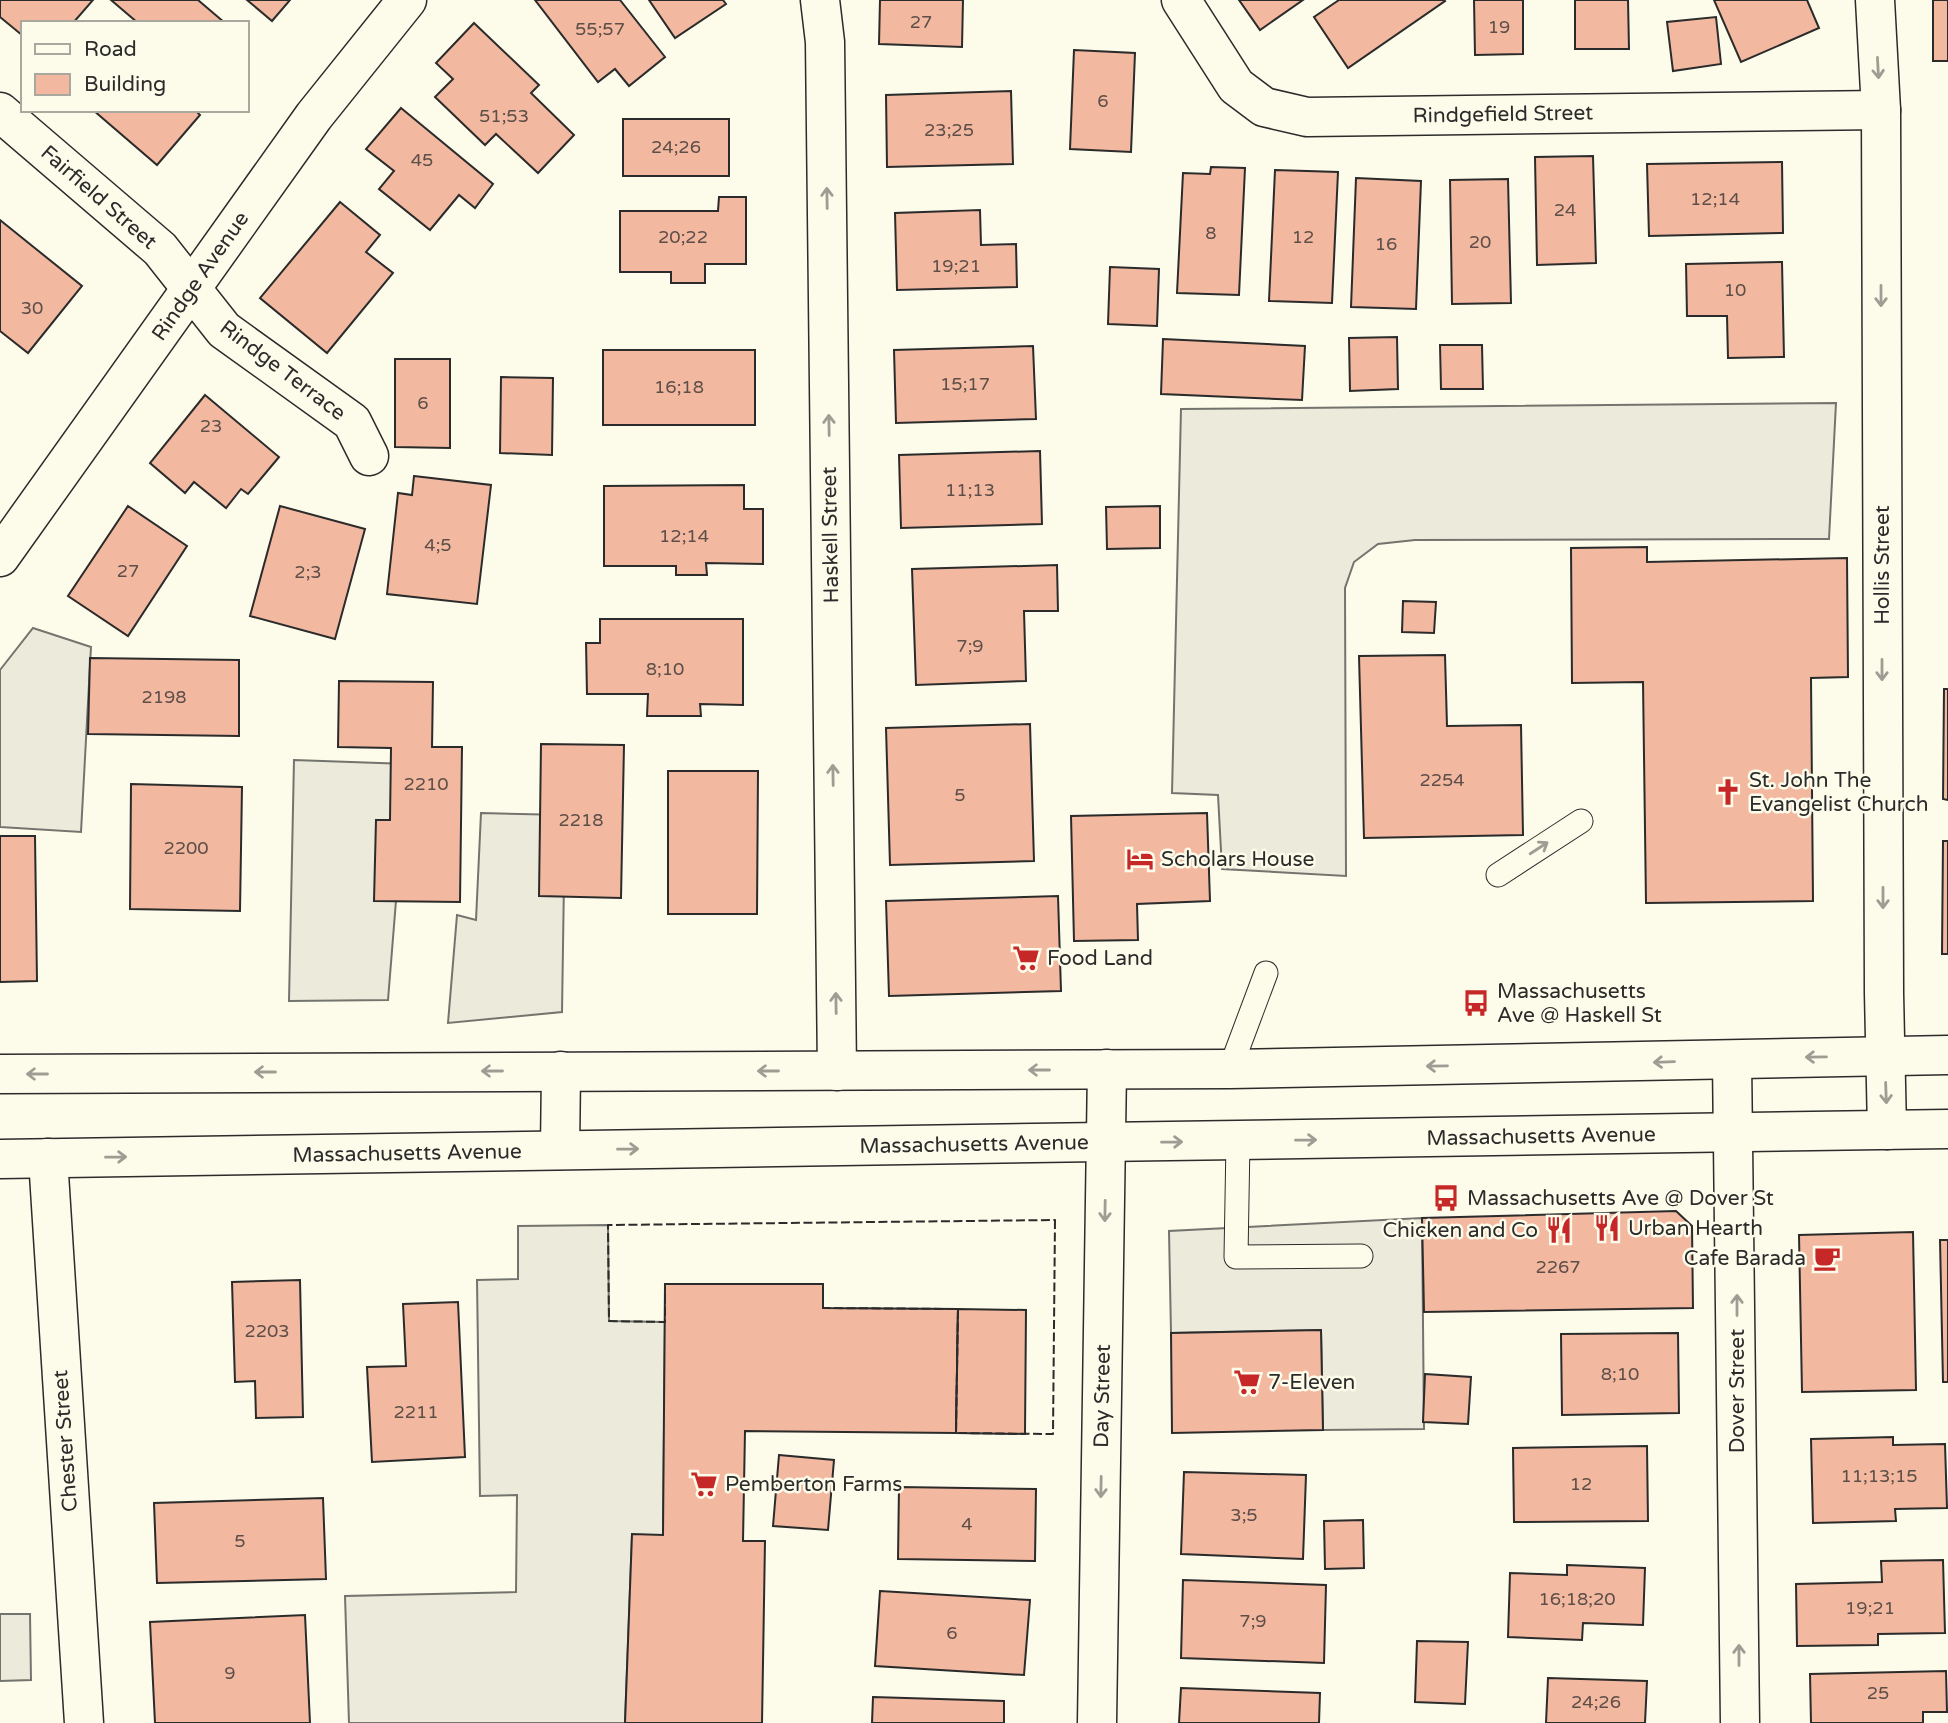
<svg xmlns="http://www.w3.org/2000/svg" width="1948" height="1723" font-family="'Varela Round',sans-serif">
<rect width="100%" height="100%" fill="#fdfbea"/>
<g fill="#eceadb" stroke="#74746e" stroke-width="2">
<path d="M1836,403L1829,539L1415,540L1378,544L1354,562L1345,588L1346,876L1222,869L1218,795L1172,793L1181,409Z"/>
<path d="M33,628L91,647L81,832L0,827V670Z"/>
<path d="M294,760L407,764L388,1000L289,1001Z"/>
<path d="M481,813L565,815L562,1012L448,1023L457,915L476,920Z"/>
<path d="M1422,1218L1424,1429L1323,1430L1321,1330L1171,1333L1169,1231Z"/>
<path d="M608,1225L609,1321L665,1322L663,1535H632L625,1723H349L345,1596L516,1592L517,1495L480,1496L477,1280L518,1279V1226Z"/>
<path d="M0,1614H30L31,1680L0,1681Z"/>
</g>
<g fill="#f2b8a0" stroke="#2b2b2b" stroke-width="2">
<path d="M0,0H93L73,23H23V36L0,17Z"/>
<path d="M111,0H198L225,23H138Z"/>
<path d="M247,0H290L272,21Z"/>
<path d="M535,0H620L665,57L629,86L615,69L598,82Z"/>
<path d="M649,0H723L726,4L675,38Z"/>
<path d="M880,0H963L962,47L879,44Z"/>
<path d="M1239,0H1303L1260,30Z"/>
<path d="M1339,0H1444L1445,1L1348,68L1314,17Z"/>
<path d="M1474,0H1523V54L1475,55Z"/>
<path d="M1575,0H1628L1629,49H1575Z"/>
<path d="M1714,0H1807L1819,28L1741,62Z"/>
<rect x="1933" y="0" width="15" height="61"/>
<path d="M1716,17L1721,64L1673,71L1667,22Z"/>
<path d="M474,23L539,85L531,93L574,135L538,173L496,134L485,145L435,97L453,79L436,63Z"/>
<path d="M1074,50L1135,53L1131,152L1070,149Z"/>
<path d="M1011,91L1013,164L887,167L886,95Z"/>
<path d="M401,108L493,184L475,208L459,195L430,230L379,189L394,171L366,149Z"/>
<path d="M93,110H195L200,115L157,165Z"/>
<rect x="623" y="119" width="106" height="57"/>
<path d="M1593,156L1596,263L1537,265L1535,157Z"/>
<path d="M1782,162L1783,233L1649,236L1647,164Z"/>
<path d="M1211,167L1245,168L1239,295L1177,293L1183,173L1210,174Z"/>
<path d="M1275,170L1338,172L1332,303L1269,301Z"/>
<path d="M1356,178L1421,181L1416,309L1351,307Z"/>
<path d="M1508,179L1511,303L1452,304L1450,180Z"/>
<path d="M719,197H746V264H705V283H671V272H620V211H718Z"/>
<path d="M340,202L380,235L366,252L393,273L327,353L260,298Z"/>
<path d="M980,210L981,245L1016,244L1017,287L897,290L895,213Z"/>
<path d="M0,220L82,286L28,353L0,331Z"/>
<path d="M1782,262L1784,357L1728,358L1727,316H1687L1686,264Z"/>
<path d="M1110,267L1159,269L1157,326L1108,324Z"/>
<path d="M1397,337L1398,389L1350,391L1349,338Z"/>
<path d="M1163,339L1305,346L1302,400L1161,394Z"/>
<path d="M1440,345H1482L1483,389H1441Z"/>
<path d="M1033,346L1036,419L896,423L894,350Z"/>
<rect x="603" y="350" width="152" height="75"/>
<path d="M395,359H450V448L395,447Z"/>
<path d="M501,377L553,378L552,455L500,453Z"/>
<path d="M205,395L279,457L248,494L241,489L226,508L194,482L185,493L150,463Z"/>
<path d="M1040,451L1042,524L901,528L899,455Z"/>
<path d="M414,476L491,485L477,604L387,594L398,493L412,495Z"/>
<path d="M744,485V509H763V564L706,563L707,575H676V566H604V486Z"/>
<path d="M128,506L187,546L128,636L68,596Z"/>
<path d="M280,506L365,529L335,639L250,616Z"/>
<path d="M1160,506V548L1107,549L1106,507Z"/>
<path d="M1647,547V562L1847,558L1848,677L1811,678L1813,901L1646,903L1643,682L1572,683L1571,548Z"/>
<path d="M1057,565L1058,611H1024L1026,681L916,685L912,569Z"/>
<path d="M1403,601L1436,602L1434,633L1402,632Z"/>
<path d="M600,619H743V705L700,704L701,716H647L648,694H587L586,643H600Z"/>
<path d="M1445,655L1447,726L1521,725L1523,835L1364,838L1359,656Z"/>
<path d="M90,658L239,660V736L88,734Z"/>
<path d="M339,681L433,682L432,747H462L460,902L374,901L376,820H390L391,748L338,747Z"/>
<path d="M1944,689H1948V800L1943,799Z"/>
<path d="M1030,724L1034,861L890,865L886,728Z"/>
<path d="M541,744L624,745L621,898L539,896Z"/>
<path d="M668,771H758L757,914H668Z"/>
<path d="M131,784L242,787L240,911L130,909Z"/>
<path d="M1207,813L1210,901L1137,904L1138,940L1074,941L1071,816Z"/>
<path d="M0,836H35L37,981L0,982Z"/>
<path d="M1943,841H1948V954H1942Z"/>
<path d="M1058,896L1061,991L889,996L886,901Z"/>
<path d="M1676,1211L1692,1226L1693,1308L1424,1312L1422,1218Z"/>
<path d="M1913,1232L1916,1390L1802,1392L1799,1235Z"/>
<path d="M1940,1240H1948V1382H1943Z"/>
<path d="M300,1280L303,1417L256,1418L255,1381L235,1382L232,1282Z"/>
<path d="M665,1284H823V1308L958,1309L956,1433L745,1431L743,1541H765L762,1723H625L632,1534L663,1535Z"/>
<path d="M458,1302L465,1457L372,1462L367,1367L406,1366L403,1304Z"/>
<path d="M958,1309L1026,1310L1025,1434L956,1433Z"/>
<path d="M1321,1330L1323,1430L1172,1433L1171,1333Z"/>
<path d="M1678,1333L1679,1413L1562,1415L1561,1334Z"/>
<path d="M1425,1374L1471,1377L1468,1424L1423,1422Z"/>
<path d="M1893,1437V1445L1945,1444L1947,1508L1895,1509L1896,1521L1813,1523L1811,1439Z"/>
<path d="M1647,1446L1648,1521L1514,1522L1513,1448Z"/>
<path d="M779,1455L834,1460L828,1530L773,1526Z"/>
<path d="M1184,1472L1306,1475L1303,1559L1181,1554Z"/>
<path d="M899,1487L1036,1489L1035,1561L898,1559Z"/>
<path d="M323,1498L326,1579L157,1583L154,1503Z"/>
<path d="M1363,1520L1364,1568L1325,1569L1324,1521Z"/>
<path d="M1943,1560L1945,1633L1878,1634V1645L1797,1646L1796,1584L1882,1582L1881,1561Z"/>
<path d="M1567,1565L1645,1568L1643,1625L1583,1623L1582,1640L1508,1637L1510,1573L1567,1575Z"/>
<path d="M1183,1580L1326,1585L1324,1663L1181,1658Z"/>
<path d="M880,1591L1030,1600L1024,1675L875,1666Z"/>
<path d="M305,1615L310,1723H155L150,1622Z"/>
<path d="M1417,1641L1468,1642L1465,1704L1415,1702Z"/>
<path d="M1946,1671L1947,1712H1923V1723H1811L1810,1674Z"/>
<path d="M1548,1678L1647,1681L1645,1723H1546Z"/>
<path d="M1181,1688L1320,1693L1319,1723H1179Z"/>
<path d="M873,1697L1004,1701V1723H872Z"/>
</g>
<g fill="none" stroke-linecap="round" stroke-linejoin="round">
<defs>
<g id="lane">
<path d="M1498,875L1581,821"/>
<path d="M1230,1069L1266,973"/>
<path d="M1238,1141L1236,1257L1361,1256"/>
</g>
<g id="street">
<path d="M820,0L825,42L837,1071"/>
<path d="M1181,0L1236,86L1264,107L1307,117L1881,110"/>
<path d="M1875,0L1881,110L1884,993L1887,1130"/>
<path d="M0,112L160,249L224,330L352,422L369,456"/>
<path d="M48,1158L84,1723"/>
</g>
<g id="secondary">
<path d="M0,557L314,116L407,0"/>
<path d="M1732,1060L1740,1723"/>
<path d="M1097,1723L1107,1069"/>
</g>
<g id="primary">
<path d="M0,1074L1230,1069L1948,1055"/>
<path d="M560,1150L561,1071"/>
<path d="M0,1159L1948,1129"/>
</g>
</defs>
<use href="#lane" stroke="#2b2b2b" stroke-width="25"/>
<use href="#street" stroke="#2b2b2b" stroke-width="41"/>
<use href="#secondary" stroke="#2b2b2b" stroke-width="41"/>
<use href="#primary" stroke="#2b2b2b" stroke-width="41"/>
<use href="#lane" stroke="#fdfbea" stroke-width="23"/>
<use href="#street" stroke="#fdfbea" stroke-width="38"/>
<use href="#secondary" stroke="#fdfbea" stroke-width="38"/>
<use href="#primary" stroke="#fdfbea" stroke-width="38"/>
<path stroke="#2b2b2b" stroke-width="2" stroke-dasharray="9 3.5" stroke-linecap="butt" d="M1055,1220L1053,1434L956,1433L958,1309L823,1308V1284H665V1322L609,1321L608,1225Z"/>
</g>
<defs><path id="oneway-shaft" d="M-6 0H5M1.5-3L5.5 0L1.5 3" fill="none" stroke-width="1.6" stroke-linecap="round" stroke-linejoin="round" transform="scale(1.75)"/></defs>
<g stroke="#9e9d94">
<use href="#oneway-shaft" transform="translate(1878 68) rotate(87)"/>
<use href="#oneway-shaft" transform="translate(827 198) rotate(-91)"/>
<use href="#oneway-shaft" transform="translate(1881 296) rotate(90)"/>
<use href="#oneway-shaft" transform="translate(829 425) rotate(-91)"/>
<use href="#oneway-shaft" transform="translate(1882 670) rotate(90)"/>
<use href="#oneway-shaft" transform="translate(833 775) rotate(-91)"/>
<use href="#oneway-shaft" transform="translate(1539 848) rotate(-33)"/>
<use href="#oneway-shaft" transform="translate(1883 898) rotate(90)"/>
<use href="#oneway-shaft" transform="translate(836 1003) rotate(-91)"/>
<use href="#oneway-shaft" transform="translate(1816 1057) rotate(179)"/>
<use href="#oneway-shaft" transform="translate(1664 1062) rotate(178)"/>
<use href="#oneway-shaft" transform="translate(1437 1066) rotate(179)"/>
<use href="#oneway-shaft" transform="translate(1039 1070) rotate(180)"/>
<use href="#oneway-shaft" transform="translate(492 1071) rotate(180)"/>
<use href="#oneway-shaft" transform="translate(768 1071) rotate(-180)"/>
<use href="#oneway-shaft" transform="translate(265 1072) rotate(180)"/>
<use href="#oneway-shaft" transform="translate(37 1074) rotate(180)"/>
<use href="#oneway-shaft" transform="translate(1886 1093) rotate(88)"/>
<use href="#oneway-shaft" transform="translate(1306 1140) rotate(-1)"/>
<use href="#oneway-shaft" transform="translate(1172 1142) rotate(-1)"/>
<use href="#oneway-shaft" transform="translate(628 1149) rotate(-1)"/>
<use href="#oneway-shaft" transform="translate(116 1157) rotate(-1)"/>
<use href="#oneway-shaft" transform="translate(1105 1211) rotate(91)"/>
<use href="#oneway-shaft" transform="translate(1737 1305) rotate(-90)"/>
<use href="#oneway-shaft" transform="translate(1101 1487) rotate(91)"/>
<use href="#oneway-shaft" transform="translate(1739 1655) rotate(-90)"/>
</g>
<defs>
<symbol id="church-bare" viewBox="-9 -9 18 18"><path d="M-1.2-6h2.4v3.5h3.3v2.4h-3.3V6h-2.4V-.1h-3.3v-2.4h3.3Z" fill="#c62828" stroke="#fdfbea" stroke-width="2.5" paint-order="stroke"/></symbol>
<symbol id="hotel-bare" viewBox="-9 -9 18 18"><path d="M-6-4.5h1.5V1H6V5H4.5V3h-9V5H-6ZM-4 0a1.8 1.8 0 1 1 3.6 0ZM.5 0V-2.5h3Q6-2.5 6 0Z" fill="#c62828" stroke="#fdfbea" stroke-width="2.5" paint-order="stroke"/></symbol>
<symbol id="supermarket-bare" viewBox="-9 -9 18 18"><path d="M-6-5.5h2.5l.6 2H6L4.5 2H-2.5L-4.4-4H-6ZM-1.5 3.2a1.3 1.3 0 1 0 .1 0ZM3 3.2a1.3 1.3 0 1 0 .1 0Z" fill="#c62828" stroke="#fdfbea" stroke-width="2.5" paint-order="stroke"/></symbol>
<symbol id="bus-bare" viewBox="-9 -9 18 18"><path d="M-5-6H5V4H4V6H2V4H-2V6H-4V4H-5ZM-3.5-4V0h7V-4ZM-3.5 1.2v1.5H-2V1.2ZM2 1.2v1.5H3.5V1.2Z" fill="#c62828" stroke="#fdfbea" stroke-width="2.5" paint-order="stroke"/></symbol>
<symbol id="restaurant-bare" viewBox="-9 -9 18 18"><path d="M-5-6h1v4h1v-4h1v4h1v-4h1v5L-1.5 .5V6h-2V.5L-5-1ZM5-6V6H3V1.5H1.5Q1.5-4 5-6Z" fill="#c62828" stroke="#fdfbea" stroke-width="2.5" paint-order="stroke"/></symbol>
<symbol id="cafe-bare" viewBox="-9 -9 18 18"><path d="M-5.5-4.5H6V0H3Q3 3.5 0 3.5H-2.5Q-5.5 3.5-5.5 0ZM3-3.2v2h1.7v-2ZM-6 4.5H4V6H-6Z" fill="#c62828" stroke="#fdfbea" stroke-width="2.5" paint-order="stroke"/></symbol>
</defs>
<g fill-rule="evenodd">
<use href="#church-bare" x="1709" y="773" width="38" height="38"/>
<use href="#hotel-bare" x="1121" y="840" width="38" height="38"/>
<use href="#supermarket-bare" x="1007" y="939" width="38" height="38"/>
<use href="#bus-bare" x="1457" y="984" width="38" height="38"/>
<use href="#bus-bare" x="1427" y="1179" width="38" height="38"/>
<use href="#restaurant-bare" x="1588" y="1209" width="38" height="38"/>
<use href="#restaurant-bare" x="1540" y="1211" width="38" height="38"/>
<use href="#cafe-bare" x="1808" y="1239" width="38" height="38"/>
<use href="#supermarket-bare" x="1228" y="1363" width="38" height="38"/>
<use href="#supermarket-bare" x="685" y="1465" width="38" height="38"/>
</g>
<g text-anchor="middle" stroke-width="5" stroke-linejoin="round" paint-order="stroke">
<g font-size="18" fill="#5d4e48">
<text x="921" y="28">27</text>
<text x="1499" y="33">19</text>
<text x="600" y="35">55;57</text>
<text x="1103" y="107">6</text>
<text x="504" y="122">51;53</text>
<text x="949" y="136">23;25</text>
<text x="676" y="153">24;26</text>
<text x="422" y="166">45</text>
<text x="1715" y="205">12;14</text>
<text x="1565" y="216">24</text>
<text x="1211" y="239">8</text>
<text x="683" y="243">20;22</text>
<text x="1303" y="243">12</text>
<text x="1480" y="248">20</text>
<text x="1386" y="250">16</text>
<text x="956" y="272">19;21</text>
<text x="1735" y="296">10</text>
<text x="32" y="314">30</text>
<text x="965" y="390">15;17</text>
<text x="679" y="393">16;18</text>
<text x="423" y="409">6</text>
<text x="211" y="432">23</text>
<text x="970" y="496">11;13</text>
<text x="684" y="542">12;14</text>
<text x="438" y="551">4;5</text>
<text x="128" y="577">27</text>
<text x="308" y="578">2;3</text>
<text x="970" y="652">7;9</text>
<text x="665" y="675">8;10</text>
<text x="164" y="703">2198</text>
<text x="1442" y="786">2254</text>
<text x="426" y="790">2210</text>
<text x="960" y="801">5</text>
<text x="581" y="826">2218</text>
<text x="186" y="854">2200</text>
<text x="1558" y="1273">2267</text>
<text x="267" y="1337">2203</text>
<text x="1620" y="1380">8;10</text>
<text x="416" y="1418">2211</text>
<text x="1879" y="1482">11;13;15</text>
<text x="1581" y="1490">12</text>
<text x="1244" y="1521">3;5</text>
<text x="967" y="1530">4</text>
<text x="240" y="1547">5</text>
<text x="1577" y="1605">16;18;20</text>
<text x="1870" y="1614">19;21</text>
<text x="1253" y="1627">7;9</text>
<text x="952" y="1639">6</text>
<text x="230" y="1679">9</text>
<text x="1878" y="1699">25</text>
<text x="1596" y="1708">24;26</text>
</g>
<g font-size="21" fill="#2b2b2b" stroke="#fdfbea">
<text transform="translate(1503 114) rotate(-1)" y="7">Rindgefield Street</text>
<text transform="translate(99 197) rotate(41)" y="7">Fairfield Street</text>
<text transform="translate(200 276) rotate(-55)" y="7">Rindge Avenue</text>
<text transform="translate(283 370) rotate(37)" y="7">Rindge Terrace</text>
<text transform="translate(830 535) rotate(-91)" y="7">Haskell Street</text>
<text transform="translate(1882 565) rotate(-90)" y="7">Hollis Street</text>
<text transform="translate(1541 1136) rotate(-1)" y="7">Massachusetts Avenue</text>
<text transform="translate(974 1144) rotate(-1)" y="7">Massachusetts Avenue</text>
<text transform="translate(407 1153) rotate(-1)" y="7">Massachusetts Avenue</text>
<text transform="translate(1737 1391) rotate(-90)" y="7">Dover Street</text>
<text transform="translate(1102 1396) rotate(-89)" y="7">Day Street</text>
<text transform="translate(65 1441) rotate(-94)" y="7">Chester Street</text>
</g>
<g font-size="21" fill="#2b2b2b" stroke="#fdfbea" text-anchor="start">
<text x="1749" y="787">St. John The<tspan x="1749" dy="24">Evangelist Church</tspan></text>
<text x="1161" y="866">Scholars House</text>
<text x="1047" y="965">Food Land</text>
<text x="1497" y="998">Massachusetts<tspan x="1497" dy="24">Ave @ Haskell St</tspan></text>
<text x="1467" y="1205">Massachusetts Ave @ Dover St</text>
<text x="1628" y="1235">Urban Hearth</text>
<text x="1538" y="1237" text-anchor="end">Chicken and Co</text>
<text x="1806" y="1265" text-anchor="end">Cafe Barada</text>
<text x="1268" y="1389">7-Eleven</text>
<text x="725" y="1491">Pemberton Farms</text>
</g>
</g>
<rect x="21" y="21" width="228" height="91" fill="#fdfbea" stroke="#a9a89e" stroke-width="2"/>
<rect x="35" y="44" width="35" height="10" fill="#fdfbea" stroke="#a9a89e" stroke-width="2"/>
<text x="84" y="56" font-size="21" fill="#2b2b2b">Road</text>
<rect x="35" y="74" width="35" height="21" fill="#f2b8a0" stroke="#a9a89e" stroke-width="2"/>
<text x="84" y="91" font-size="21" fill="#2b2b2b">Building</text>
</svg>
